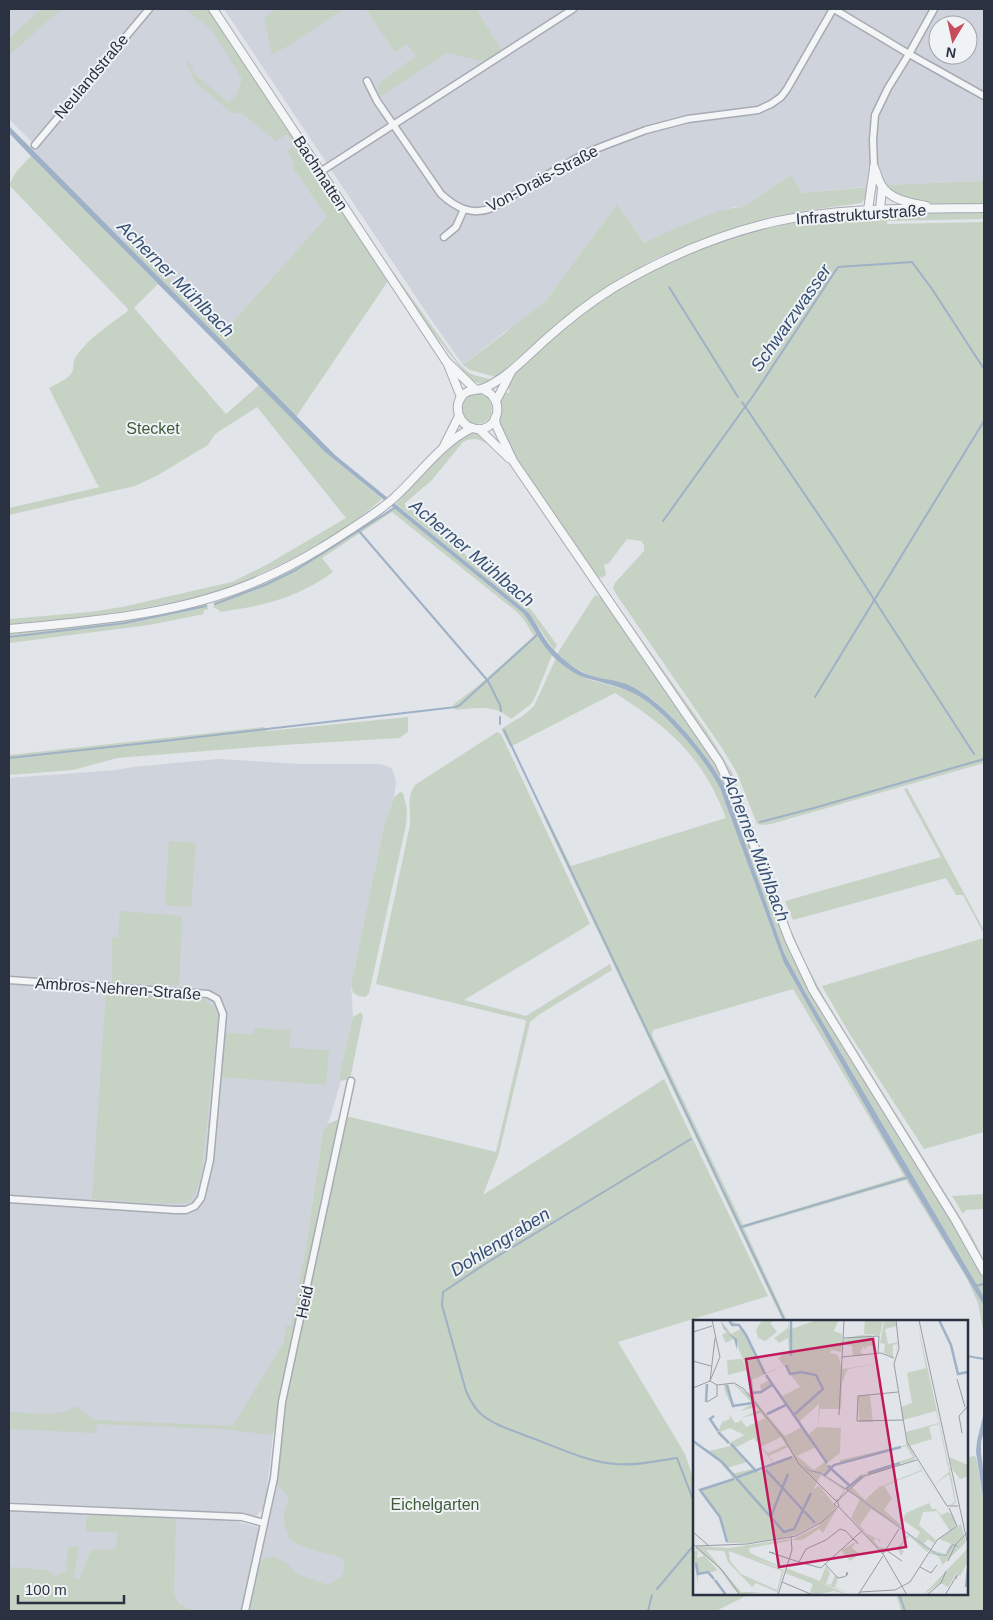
<svg xmlns="http://www.w3.org/2000/svg" width="993" height="1620" font-family="Arial,sans-serif">
<rect width="100%" height="100%" fill="#e1e4e9"/>
<g fill="#cfd3db" fill-rule="evenodd">
<path d="M9,9H201L219,26L296,147L328,217L225,331L130,242H124L30,147L33,143L9,119Z"/>
<path d="M224,9H983L984,181L885,185L802,193L791,175L743,207H734L644,243L617,204L545,302L509,331L507,330L463,365L428,315ZM938,25H968V55H938Z"/>
<path d="M218,759L302,764H380L392,768L396,781L394,798L384,826L351,984L353,1017L339,1076L341,1081L328,1124L323,1131L306,1247L273,1435L265,1507L256,1516L239,1513L9,1502V778L117,770L133,767Z"/>
<path d="M277,1485L363,1510L336,1611H9V1510L233,1521L267,1529Z"/>
</g>
<g fill="#c6d2c3" fill-rule="evenodd">
<path d="M41,9H61L9,55V39Z"/>
<path d="M186,9H208L388,281L296,417L124,242H130L225,331L327,217L292,166L294,161L287,151L295,145L287,134L276,141L242,113H232L195,82L185,60L194,66L191,71L229,103L237,94L242,79L212,30Z"/>
<path d="M277,9H343L288,46L272,54L264,18Z"/>
<path d="M366,9H476L502,51L483,61L447,53L381,96L378,92L380,83L416,56L407,44L395,52Z"/>
<path d="M31,156L158,284L134,308L226,414L259,385L325,452L382,499C347,530 304,554 262,573C254,577 246,582 238,585C164,609 86,617 9,625V619L90,612L122,607L232,582L268,564L346,518L257,407L215,434L208,445L158,475L135,486L9,515V508L100,487L97,484L49,388C56,384 72,378 73,369C74,364 73,360 77,355C90,337 109,325 127,312L128,309L9,185L16,172Z"/>
<path d="M791,175L802,193L869,187L865,199L861,203L804,211L777,217L704,239L657,258L611,284L587,300L496,377L470,370L463,365L545,302L617,204L644,243C668,232 719,207 743,207Z"/>
<path d="M984,181V204H934L901,197L894,194L885,185Z"/>
<path d="M984,211V219L887,221V224L984,222V763L771,824L763,825L757,824L737,773L722,748L616,594L613,588L615,583L644,551V545L641,541L627,539L609,563L604,565L606,574L604,577L597,578L524,472L502,432L498,421L501,414V397L503,392L509,393L510,390L505,388C524,360 550,341 576,320C588,311 599,301 612,293C674,253 756,225 829,218C881,212 933,213 984,211Z"/>
<path d="M391,269L457,361C462,366 466,372 474,375C480,377 485,377 491,380L481,384L470,380L428,326L390,271Z"/>
<circle cx="477" cy="409" r="15"/>
<path d="M469,432L479,433L502,457C491,446 479,433 463,442L432,480L404,504L522,601L533,612L557,645L554,650L529,613L396,504L446,450Z"/>
<path d="M393,507L523,613C534,626 540,643 552,655L536,695L531,704L511,719C495,704 476,708 456,710L453,705L479,685L534,636L525,621L517,612L392,512L322,558L333,572C297,598 264,606 220,612L219,610L213,607L215,602C264,586 307,562 350,535C364,526 381,518 393,507Z"/>
<path d="M607,591L706,730L732,772L791,930L805,962L825,999L972,1236L984,1260V1265L948,1202L822,1000L802,963L733,782L716,751Z"/>
<path d="M595,595L601,597L705,745L732,793L788,948L802,976L811,993L962,1236L984,1277V1297L805,992L784,953L725,787C708,756 664,700 631,686C615,679 593,679 579,670C571,666 564,659 557,654Z"/>
<path d="M207,603L208,609L203,611L204,614L149,625L9,643V633L146,617Z"/>
<path d="M556,658C563,664 571,672 580,676C598,684 618,685 635,694C664,709 706,759 720,788L784,963L888,1146L984,1306V1335L978,1303L966,1277L906,1180L744,1228L787,1321H783L543,816L546,815L571,866L726,818C703,757 669,727 615,693L510,747L501,729L524,715L534,706ZM793,989L904,1176L743,1225L652,1035L653,1030Z"/>
<path d="M408,717V732L399,738L283,745L117,758L73,770L9,775V755L264,727L267,731Z"/>
<path d="M497,732L501,734L590,924L464,1000L526,1016L610,964L612,970L540,1014L530,1022L499,1153L483,1195L664,1079L768,1296L618,1342L685,1454L694,1481V1594H747L748,1595L716,1611H250L260,1564L264,1558L274,1557L286,1562L296,1574L328,1585L342,1576L345,1564L342,1558L304,1547L290,1540C288,1533 284,1527 284,1520C283,1501 298,1502 277,1485V1414L273,1435L223,1429L97,1424L96,1433L9,1429V1412C30,1412 57,1419 75,1406L95,1420L233,1426L284,1342L286,1326H291L306,1247L323,1131L328,1124L346,1116L496,1152L526,1022L525,1020L376,984L410,825C411,809 406,798 415,785Z"/>
<path d="M907,788L984,930V934L963,895H956L946,878L793,920L785,901L941,857L904,789Z"/>
<path d="M400,792L403,793L407,810L406,825L369,993L365,997L359,996L353,993L351,984L384,826L394,798Z"/>
<path d="M169,841L196,843L191,907L165,905Z"/>
<path d="M120,911L182,916L179,986L112,983V937L118,938Z"/>
<path d="M984,938V1132L924,1149L849,1033L822,986Z"/>
<path d="M106,991L204,999C211,1004 215,1008 218,1016L202,1169C199,1182 197,1194 187,1203L163,1204L92,1199Z"/>
<path d="M361,1012L363,1016L350,1079L341,1081L339,1076L353,1017Z"/>
<path d="M255,1028L291,1030L289,1048L329,1050L326,1085L221,1077L225,1033L253,1034Z"/>
<path d="M984,1194V1209L966,1210L963,1214L952,1196Z"/>
<path d="M973,1456L976,1457L984,1504V1611H901L896,1594H967V1458Z"/>
<path d="M89,1514L176,1519L174,1594L179,1604L194,1611H9V1567L48,1570L54,1576L66,1572L68,1547H79L74,1577L79,1580L91,1550L115,1549L118,1533L86,1531V1519Z"/>
</g>
<g fill="#9eb1c7">
<path d="M9,126L335,455L529,613C537,624 543,638 552,648C559,656 569,664 578,670C594,680 616,678 633,687C666,704 707,754 725,787L784,953L805,992L984,1297V1306L888,1146L784,963L720,788C706,760 663,708 635,694C618,685 598,682 580,676C567,669 551,657 543,644C536,634 531,623 523,613L325,452L31,156L9,133Z"/>
<path d="M984,1412V1431L981,1442V1452L984,1477V1504L976,1452L977,1441Z"/>
</g>
<g fill="none" stroke-linecap="round" stroke-linejoin="round">
<g stroke="#9eb1c7" stroke-width="2">
<path d="M669,287L738,397"/>
<path d="M742,402L833,536L974,754"/>
<path d="M663,521L755,393L838,267L912,262L932,289L984,369"/>
<path d="M359,531L488,681L500,705L501,711"/>
<path d="M215,604L265,585L296,570L396,507"/>
<path d="M9,637L125,623L206,606"/>
<path d="M815,697L984,421"/>
<path d="M500,717V724"/>
<path d="M504,730L785,1321"/>
<path d="M9,758L155,742L456,707L460,705L538,634"/>
<path d="M760,822L814,808L984,759"/>
<path d="M691,1139L488,1262L443,1292L442,1305L466,1391C470,1400 474,1408 481,1414C495,1426 515,1431 532,1438C559,1448 587,1462 616,1464C636,1466 657,1461 677,1458L694,1502"/>
<path d="M741,1227L909,1177"/>
<path d="M975,1286L984,1284"/>
<path d="M967,1356L984,1359"/>
<path d="M657,1589L694,1545"/>
<path d="M899,1594L905,1611"/>
<path d="M648,1611L652,1595"/>
</g>
<defs>
<g id="minor">
<path d="M834,9L909,54L984,96"/>
<path d="M367,81L377,101L441,194C456,208 472,216 492,208L538,180L586,153L606,145L646,130L688,119L758,110L771,104L781,97L787,89L833,9"/>
<path d="M35,145L149,9"/>
<path d="M874,167L873,140L875,115L888,88L909,54L934,9"/>
<path d="M320,172L573,9"/>
<path d="M444,237L456,227L464,209"/>
<path d="M9,980L208,994L217,999L223,1014L210,1160L201,1198L195,1206L186,1210H175L9,1199"/>
<path d="M9,1507L242,1517L264,1523"/>
<path d="M245,1611L274,1478L282,1402L351,1081"/>
</g>
<g id="tertiary">
<path d="M213,9L446,361L475,389"/>
<path d="M874,167C877,173 878,181 882,186C890,200 912,203 926,206"/>
<path d="M868,210L874,169"/>
<path d="M880,210L882,188"/>
<path d="M447,362L461,397"/>
<path d="M482,389C509,399 497,436 472,428C459,424 454,408 461,397C467,389 474,391 481,389C487,388 502,378 507,374C520,364 532,352 544,341C565,322 589,303 613,288C662,259 718,235 773,222C842,207 914,209 984,208"/>
<path d="M496,401L511,372"/>
<path d="M495,418L496,425L513,461L719,762L737,800L789,939L813,990L956,1221L984,1271"/>
<path d="M479,429L509,458"/>
<path d="M444,446L459,416"/>
<path d="M9,629C94,621 186,614 264,578C303,561 338,538 372,515C380,509 389,503 396,496C421,473 441,443 472,428"/>
</g>
</defs>
<use href="#minor" stroke="#a6abb3" stroke-width="9"/>
<use href="#tertiary" stroke="#a6abb3" stroke-width="10"/>
<use href="#minor" stroke="#f4f5f7" stroke-width="6"/>
<use href="#tertiary" stroke="#f4f5f7" stroke-width="8"/>
</g>
<g text-anchor="middle" stroke-width="4" stroke-linejoin="round" paint-order="stroke">
<g font-size="16" fill="#2a3140" stroke="#f0f3f6">
<text transform="translate(91 76) rotate(-50)" y="6">Neulandstraße</text>
<text transform="translate(321 173) rotate(57)" y="6">Bachmatten</text>
<text transform="translate(542 178) rotate(-28)" y="6">Von-Drais-Straße</text>
<text transform="translate(861 214) rotate(-4)" y="6">Infrastrukturstraße</text>
<text transform="translate(118 988) rotate(4)" y="6">Ambros-Nehren-Straße</text>
<text transform="translate(304 1302) rotate(-78)" y="6">Heid</text>
</g>
<g font-size="16" fill="#3e5b38" stroke="#f0f3f6">
<text x="153" y="434">Stecket</text>
<text x="435" y="1510">Eichelgarten</text>
</g>
<g font-size="18" font-style="italic" fill="#364f72" stroke="#f0f3f6">
<text transform="translate(176 279) rotate(45)" y="6">Acherner Mühlbach</text>
<text transform="translate(791 318) rotate(-55)" y="6">Schwarzwasser</text>
<text transform="translate(472 553) rotate(40)" y="6">Acherner Mühlbach</text>
<text transform="translate(756 848) rotate(69)" y="6">Acherner Mühlbach</text>
<text transform="translate(500 1242) rotate(-32)" y="6">Dohlengraben</text>
</g>
</g>
<g transform="translate(693 1320)">
<rect width="275" height="275" fill="#e1e4e9"/>
<path d="M28,0L38,14L48,9L46,5H38L35,0L47,5L73,53L91,45L73,54L89,76L107,67L85,38L96,30L95,18L86,23L81,18L95,8L96,2V10L123,0L145,1L141,11L149,14L148,32L139,30L137,33L145,35L149,49L189,43L155,49L149,63L148,89H127L125,107L148,108L147,133L133,144L141,146L132,156L153,169L167,155L220,137L213,126L147,143V140L213,125V121L222,137L221,140L174,153L152,170L146,182L140,179H145L151,170L128,155L120,170L126,165L143,187L131,200L103,215L57,223H34L26,198L6,170L40,158L25,140L0,121L16,131L38,126L25,112L29,102L37,99L36,94L42,103L48,101L47,98L53,107L72,98L68,93L48,98L66,90L63,87L47,91L60,83L48,86H39L32,72L31,65L34,64L40,86L59,83L40,63L54,73L57,72L59,60L62,80L73,94L93,84L80,65L69,73L67,65L76,60L72,54L59,60L41,18L33,23L29,15L34,12ZM126,84L125,106L115,115L106,102ZM93,85L109,107L92,116L74,95ZM37,108L51,115L50,116L36,123L27,112ZM88,117L93,125L75,133L68,127ZM61,118L81,144L65,152L42,128ZM95,127L100,136L82,144L76,136ZM123,127L133,141L121,150L104,136ZM54,142L60,149L38,154L34,148ZM69,0H82L77,3L84,12L72,21L65,18L63,10ZM172,0H190L187,15L171,14ZM191,0H202L204,6L192,9L195,24L205,22L203,33L204,24L200,25V37L191,33L192,24L187,23ZM224,0L259,160L263,182L260,185H257L262,182L256,154L240,166L256,152L246,104L236,107L239,119L216,126L214,118L213,112L246,103L243,91L210,100L208,87L219,83L214,53L233,48ZM167,15H178L181,26H174L172,30L171,26L167,32L171,35L160,36L159,26L150,24L151,19ZM49,39L54,50L35,55L34,40ZM177,75L180,102H166L165,76ZM256,137L275,145V156L267,159L260,150ZM223,141L247,178L229,151L191,166L199,178L191,190L208,205L206,207L178,189L167,205L174,215L175,214L187,220L188,223L182,218L181,221L186,227L193,228L189,233L158,198L167,179L154,170L171,157L183,152L213,143L172,157L159,167L172,180L186,167L228,150ZM236,183L239,189H243L248,195L255,192L260,196L263,205L257,211L244,191L230,192L226,205L243,220L240,223L235,219L231,224L237,229L234,232L216,216L207,228L211,231L208,236L204,228L215,215L207,207L223,219L227,212L210,200L213,193ZM145,187L130,213L126,209L109,220H98L124,207ZM268,204L271,215L261,230L271,216L273,222L222,272L250,245L245,236L236,233L239,230L252,234L258,224L246,219ZM96,219V221L56,228L57,233L91,248L65,240L91,250L84,275V272L63,263L59,267L35,242L31,231L13,230L48,272H68L74,275L68,272L47,275L3,226L36,228ZM36,231L89,251L84,270L48,254L37,241ZM163,222L159,228L167,234L157,241L148,230ZM4,228L24,246L46,275L25,250L16,253L33,275L15,253L5,254V265L0,231H5L4,238L11,236L5,230L0,229ZM275,228V242L267,256L263,254L255,267L248,263L230,275ZM133,246L137,253L133,264L138,265L142,255L145,258L142,267L162,275L126,262L156,275L141,271L121,275L117,272L120,264L92,253L93,248L127,261Z" fill="#c6d2c3" fill-rule="evenodd"/>
<path d="M27,0L35,13L44,19V30L53,44L59,60L60,79L93,119L106,142L116,150L127,152L163,175L244,234L253,235L257,227L260,224L263,225L268,228L260,225L253,236L244,235L161,175L129,154L116,151L106,142L94,121L60,79L53,44L44,30L41,19L31,9Z" fill="#9eb1c7"/>
<path fill="none" stroke="#9eb1c7" stroke-width="2.5" d="M36,0L39,5H46L53,15L72,54M98,0V36M246,0L258,25L265,54L275,52M93,45L97,54L108,52L123,55L130,69L102,94M73,55L134,143M34,65L40,86L59,83M59,73L68,72L79,65M13,82L14,64M74,94L93,85M21,96L17,99L25,111M25,112L36,123M0,121L29,142L91,212L101,209L118,173M38,124L64,152M135,146L157,166M73,150L110,190M175,153L207,143M131,156L141,145L208,127M42,158L99,137M153,169L169,156M111,191L122,203M78,196L95,154M34,222L27,197L7,170L41,159M3,243L5,254L15,252L21,259M22,260L33,275M273,267L275,249"/>
<path fill="none" stroke="#989ca5" stroke-width="1" d="M203,0L206,28L201,44L214,122L254,186H265M226,0L274,221M0,12L19,6M150,18L186,16L185,34M149,37L188,33L201,38M0,41L18,46M264,59L272,87M17,61L24,65L41,63L51,69L91,119L106,144L143,181M17,61L22,18M0,68L17,61L27,37L19,0M205,72L165,76L164,101L210,100M14,82L24,76V65M146,95L151,0M269,113L266,96L275,86M144,181L171,156L224,140M145,186L190,234L214,275M0,212L16,226M0,224L29,250L47,275M165,224L163,221L160,219L153,211L147,209L133,220L113,229L106,242L128,248L132,244L150,228L160,219L163,216L168,212L169,211M3,226L54,224L103,216L129,202L146,186L144,181L141,184L144,187M193,230L209,241M81,233L76,232L106,242M190,234L206,209M255,241L263,224L275,212M132,244L145,258L150,257L153,256L155,254L154,252L153,256M227,247L238,253L244,245M89,262L120,275M167,272L202,270L217,262L244,220L264,206L256,188M85,275L99,230L98,217M165,275L190,236M234,275L248,263L253,251M252,275L264,255L263,259"/>
<path fill="#c2185b" fill-opacity="0.15" stroke="#c2185b" stroke-width="2.5" d="M180,19L213,227L86,247L53,39Z"/>
<rect width="275" height="275" fill="none" stroke="#2a3140" stroke-width="2.5"/>
</g>
<rect width="993" height="1620" fill="none" stroke="#2a3140" stroke-width="20"/>
<g transform="translate(953 40) rotate(189)"><circle r="24" fill="#f0f3f6" stroke="#a1a5ad"/>
<path d="M0-4L9 19L0 12L-9 19Z" fill="#c74d5c"/>
<text y="-8" font-size="14" font-weight="bold" text-anchor="middle" fill="#2a3140">N</text>
</g>
<path d="M18 1595v8h106v-8" fill="none" stroke="#2a3140" stroke-width="2.5"/>
<text x="25" y="1595" font-size="15" fill="#2a3140" stroke="#f0f3f6" stroke-width="4" paint-order="stroke">100 m</text>
</svg>
